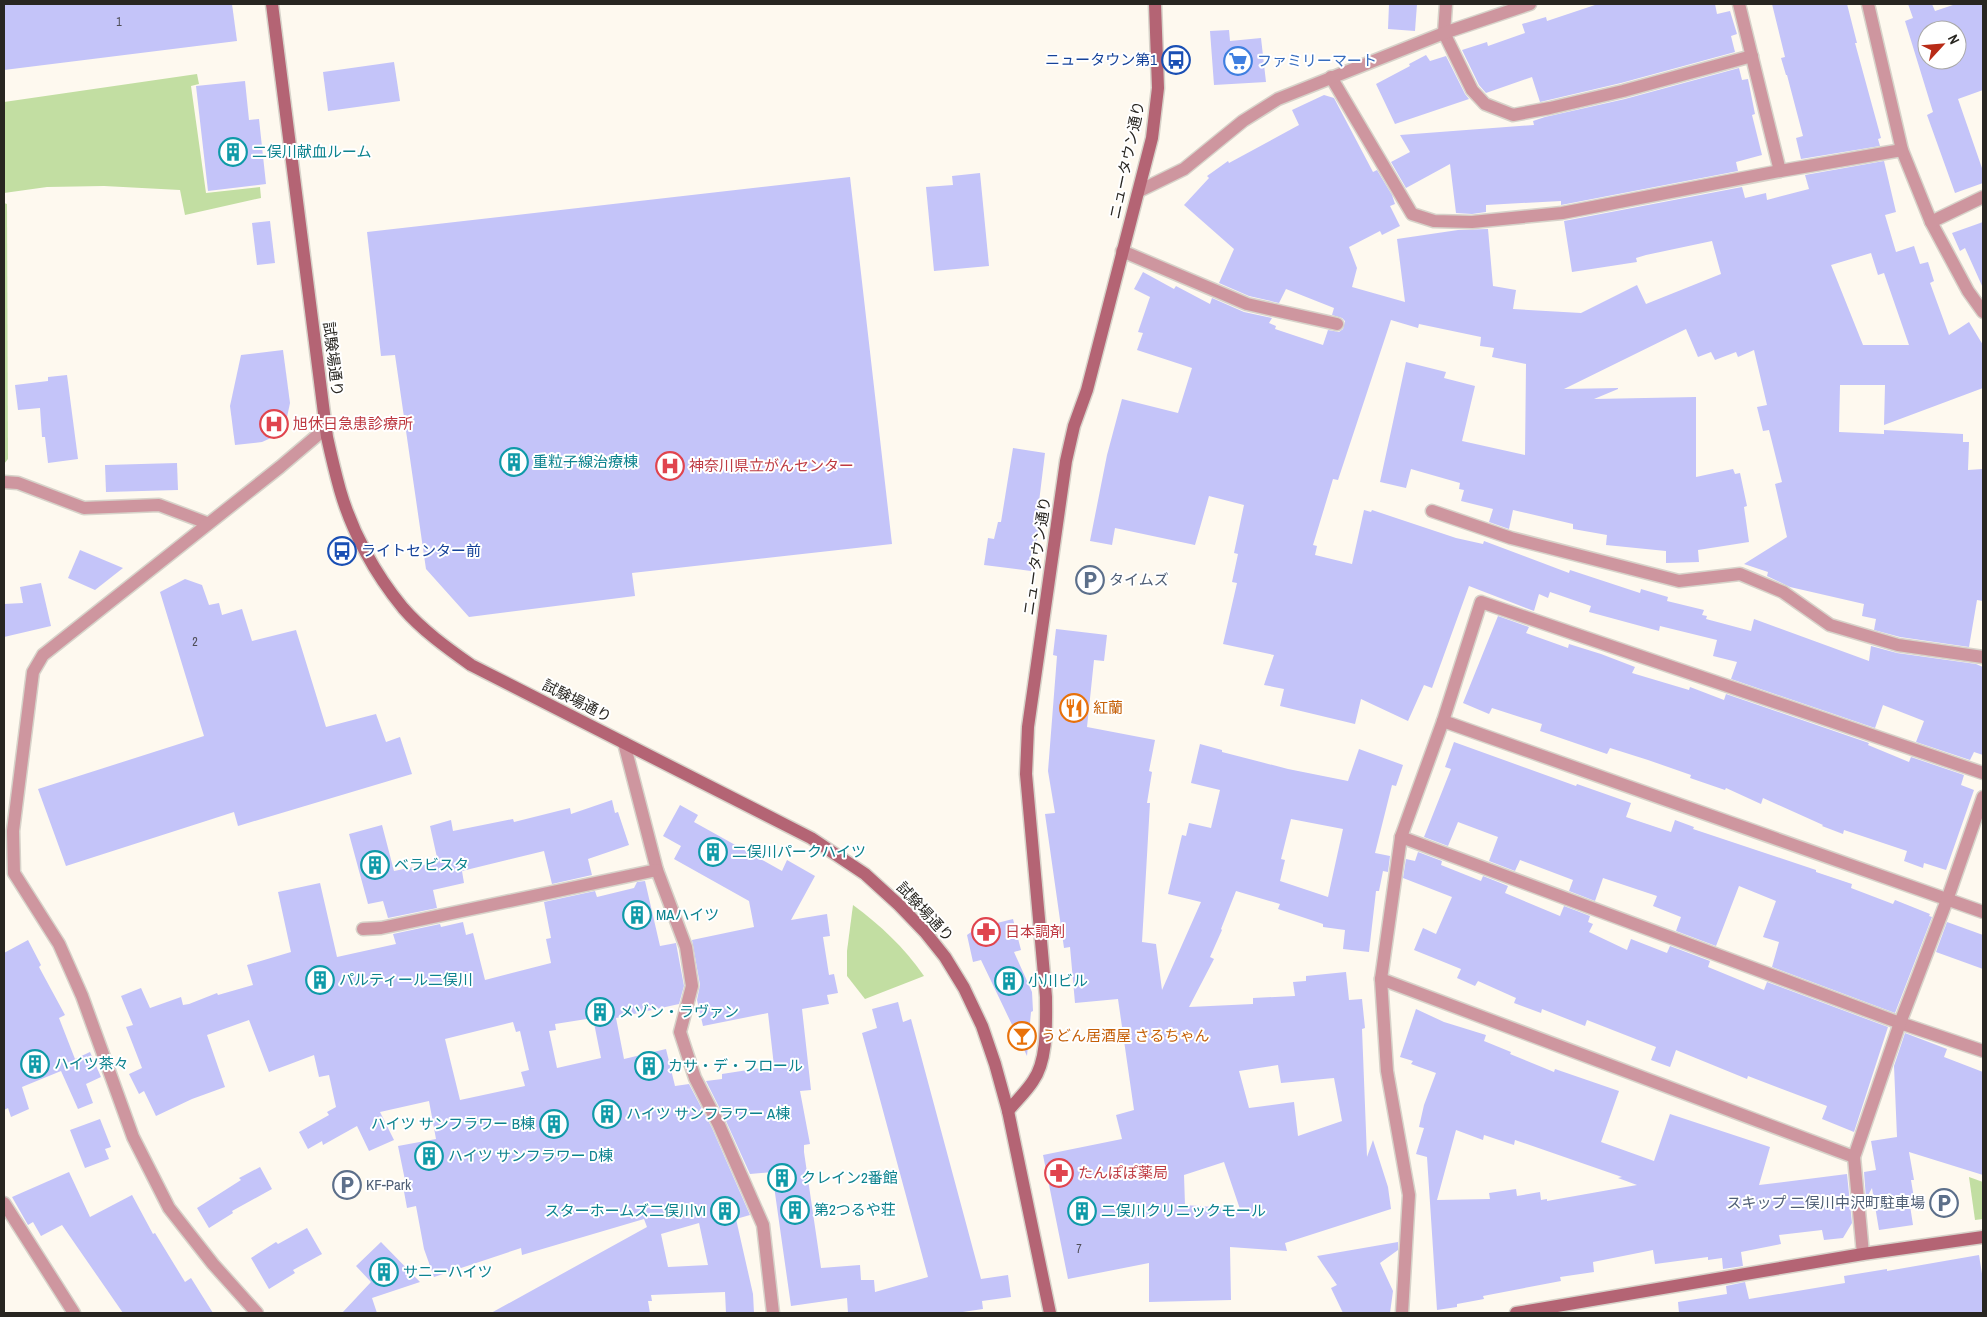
<svg xmlns="http://www.w3.org/2000/svg" width="1987" height="1317" font-family="'Archivo Narrow','Noto Sans JP',sans-serif">
<rect width="100%" height="100%" fill="#fef9ef"/>
<g fill="#c2dea2">
<path d="M197,74L199,84L191,86L206,193L260,187L261,198L185,215L180,190L104,186L47,187L4,193V102Z"/>
<path d="M4,203L7,204L8,459L4,464Z"/>
<path d="M853,905C880,925 904,947 924,976L865,999L847,976V951Z"/>
<path d="M1969,1177L1983,1182V1219L1975,1220Z"/>
</g>
<g fill="#c4c4f9" fill-rule="evenodd">
<path d="M4,4H232L237,41L4,70Z"/>
<path d="M1389,4H1417L1415,31L1388,29Z"/>
<path d="M1598,4H1715L1717,14L1730,11L1737,34L1731,36L1735,52L1621,83L1540,102L1532,77L1486,93L1479,85L1462,50L1487,42L1488,46L1525,33L1522,24L1546,17L1547,21Z"/>
<path d="M1772,4H1847L1857,43H1855L1881,138L1878,139L1880,146L1801,159L1796,138L1803,136L1787,75H1786L1781,58L1785,57Z"/>
<path d="M1908,4H1932L1935,11L1956,4H1983V90L1958,99L1983,171V183L1955,193L1927,115L1933,112L1905,21L1913,18ZM1927,30H1957V60H1927Z"/>
<path d="M1229,30L1230,41L1261,38L1266,82L1214,85L1210,31Z"/>
<path d="M1426,55L1430,61L1446,56L1465,94L1469,99L1395,124L1376,84L1410,66L1409,64Z"/>
<path d="M394,62L400,101L328,111L323,72Z"/>
<path d="M1739,68L1742,80L1748,79L1755,114L1752,115L1762,155L1736,162L1738,171L1561,205V201L1486,205V212L1472,214L1456,213L1450,164L1406,188L1391,162L1410,152L1400,135L1534,125L1533,121L1545,117L1625,99Z"/>
<path d="M245,81L249,120L259,119L266,184L208,191L196,86Z"/>
<path d="M1324,95L1334,98L1373,172L1377,170L1392,195L1395,204L1390,206L1400,226L1382,235L1380,231L1349,247L1357,268L1352,287L1405,302L1397,239L1458,230L1488,229L1493,286L1516,290L1513,309L1581,313L1637,285L1646,304L1721,274L1712,241L1646,255L1636,258L1637,262L1572,272L1564,221L1742,187L1745,198L1766,193L1767,200L1809,189L1805,175L1884,161L1896,212L1885,215L1896,252L1914,246L1920,264L1928,262L1934,281L1930,283L1949,335L1969,322L1983,345V388L1884,425L1885,385H1840L1839,432L1884,434V430L1963,434V442H1969L1968,470L1983,469V601L1977,600L1969,647L1900,637L1874,630L1876,619L1862,616L1864,604L1790,587L1767,576L1768,572L1744,564L1787,537L1775,484L1782,482L1769,430L1763,431L1757,407L1767,405L1754,350L1738,357L1736,352L1715,360L1711,352L1698,357L1686,329L1564,389L1618,388V389L1594,399L1696,397V477L1733,469L1735,474L1740,473L1747,506L1744,507L1749,542L1698,550L1699,562L1666,563V551L1606,545L1607,535L1573,529V524L1513,510L1509,529L1489,522L1493,509L1461,501L1464,490L1459,489L1460,483L1411,469L1406,488L1380,482L1406,362L1446,372L1444,378L1475,386L1462,441L1525,455L1526,364L1492,357L1494,348L1480,346L1481,337L1419,324L1418,328L1391,320L1338,480L1333,479L1313,545L1317,546L1315,555L1352,564L1364,510L1371,512L1372,510L1456,538L1483,544L1484,541L1569,573L1570,570L1640,593L1641,589L1668,597L1667,601L1704,610L1702,615L1707,616L1706,619L1751,631L1754,619L1869,661L1871,646L1897,653L1976,664L1983,667V755L1974,752L1970,760L1916,742L1924,721L1883,705L1875,728L1731,679L1737,662L1713,656L1717,640L1660,626L1659,631L1589,612L1591,606L1550,592L1548,598L1539,594L1534,611L1469,586L1432,688L1424,685L1408,721L1361,699L1355,724L1280,706L1284,689L1264,685L1274,655L1223,644L1237,583L1232,582L1238,554L1234,553L1244,505L1209,496L1195,545L1115,528L1112,545L1090,541L1107,455L1122,399L1178,413L1192,368L1137,350L1143,333L1138,332L1150,297L1134,289L1143,272L1174,289L1176,286L1210,304L1212,298L1244,312L1272,318L1269,323L1276,326L1275,329L1323,345L1328,330L1339,332L1343,329L1345,321L1342,318L1332,315L1334,308L1286,289L1279,303L1249,296L1219,283L1234,249L1184,205L1209,178L1207,176L1228,161L1229,163L1299,125L1292,110ZM1871,253L1878,275L1884,273L1909,345H1863L1831,265Z"/>
<path d="M980,173L989,266L934,271L926,187L953,185L952,176Z"/>
<path d="M850,177L892,544L632,573L635,596L469,617L426,569L395,355L381,356L367,232Z"/>
<path d="M270,221L275,263L257,265L252,223Z"/>
<path d="M1983,222V288L1965,248L1960,251L1952,233Z"/>
<path d="M283,350L290,403L286,422L279,431L271,438L262,442L235,445L230,406L241,355Z"/>
<path d="M67,375L78,459L48,463L45,437H42L40,408L18,410L15,385L48,381V377Z"/>
<path d="M1013,448L1045,453L1038,510L1042,511L1031,571L984,565L988,538L994,539L998,522H1001Z"/>
<path d="M177,463L178,490L106,492L105,465Z"/>
<path d="M80,550L123,568L95,590L68,578Z"/>
<path d="M185,579L202,585L209,605L219,603L222,615L242,609L252,641L296,630L326,727L376,714L386,742L400,737L412,774L238,826L234,812L66,866L38,789L204,736L160,592Z"/>
<path d="M41,583L51,626L4,637V604L23,603L20,587Z"/>
<path d="M1498,616L1529,627L1526,633L1568,648L1569,644L1601,654L1635,667L1632,673L1689,690L1690,687L1724,700L1726,694L1869,743L1868,745L1909,762L1911,757L1964,775L1961,785L1974,790L1946,870L1924,863L1923,868L1904,861L1907,851L1844,830L1843,834L1822,826L1823,825L1763,798L1761,804L1726,788L1725,790L1690,778L1691,775L1648,760L1610,748L1607,754L1540,731L1542,724L1492,708L1489,714L1463,703Z"/>
<path d="M1056,629L1107,635L1104,661L1094,660L1087,727L1155,740L1149,771L1152,772L1147,803H1150L1142,942L1156,944L1162,990L1201,902L1168,894L1182,835L1186,836L1189,823L1211,828L1220,790L1191,783L1200,744L1222,750V752L1288,769L1348,781L1359,749L1403,765L1396,786L1392,785L1375,853L1390,856L1388,872L1383,871L1379,891H1376L1369,952L1343,949L1345,930L1323,927V924L1278,909L1280,904L1236,891L1221,929L1222,930L1210,957L1214,959L1189,1007L1253,1004V998L1295,996L1293,982L1306,981V976L1346,972L1349,1000L1362,999L1365,1028L1362,1029L1367,1157L1373,1140L1388,1187L1391,1209L1285,1243L1287,1251L1230,1247L1231,1300L1149,1302V1263L1068,1279L1043,1155L1122,1139L1116,1115L1134,1110L1118,999L1075,1003L1070,947L1064,948L1045,814L1055,813L1048,771L1057,656L1053,655ZM1291,819L1343,829L1328,897L1280,881L1285,860L1281,859ZM1278,1065L1281,1083L1334,1078L1342,1121L1298,1136L1294,1102L1249,1108L1239,1071ZM1224,1162L1240,1209L1185,1205L1184,1175Z"/>
<path d="M1454,742L1576,786L1577,784L1631,803L1626,817L1671,832L1675,820L1694,827L1693,829L1816,870V872L1852,884L1851,888L1893,904L1895,900L1930,914L1929,916L1932,917L1895,1013L1772,967L1779,942L1763,937L1776,901L1739,886L1716,946L1676,931L1681,917L1653,906L1657,896L1603,878L1595,901L1569,891L1573,880L1520,860L1515,871L1489,861L1498,837L1458,822L1448,846L1424,837L1451,769L1445,767Z"/>
<path d="M612,800L615,813L618,812L629,845L588,859L592,875L552,884L544,851L462,871L464,883L433,890L437,908L388,918L383,901L368,904L349,834L382,825L394,871L438,862L430,826L451,820L453,831L513,819L514,822L570,808L571,814Z"/>
<path d="M680,805L698,815L694,822L782,871L787,860L815,876L791,920L827,914L830,936L823,937L829,975L834,974L838,993L827,995L829,1004L802,1009L811,1090L800,1091L810,1144L804,1145V1152L821,1268L860,1265L861,1280H874L875,1292L928,1277L862,1033L877,1028L872,1009L898,1002L903,1022L911,1019L981,1279L1008,1275L1011,1297L982,1301L983,1309L956,1313H848L847,1298L791,1306L772,1172L750,1174L726,1121L706,1081L722,1079V1074L774,1066L768,1013L703,1026L697,1000L700,985L692,940L754,927L749,901L674,859L681,846L663,836Z"/>
<path d="M1418,852L1442,861L1441,865L1481,881L1483,876L1508,886L1505,893L1560,916L1564,906L1590,916L1588,922L1593,924L1589,932L1627,950L1631,939L1667,953L1670,946L1710,961L1708,967L1764,990L1767,982L1888,1027L1854,1132L1822,1119L1827,1106L1748,1076L1747,1079L1676,1050L1670,1067L1651,1060L1656,1047L1587,1020L1585,1026L1542,1009L1541,1013L1514,1003L1516,998L1478,981L1475,986L1457,978L1461,969L1414,950L1423,928L1436,934L1452,897L1403,878L1406,859L1415,861Z"/>
<path d="M645,881L660,946L676,943L684,986L679,1004L616,1018L624,1059L666,1049L675,1086L689,1084L712,1128L750,1215L736,1219L753,1294L754,1313H726L725,1292L651,1295L652,1301H648L650,1313H491L647,1227L644,1219L522,1255L521,1248L434,1277L424,1249L416,1206L407,1208L403,1186L406,1185L398,1146L436,1139L429,1101L380,1112L394,1140L369,1151L357,1126L323,1145L322,1141L308,1149L299,1132L329,1115L327,1112L336,1107L329,1075L319,1077L314,1055L269,1072L249,1020L207,1035L225,1087L192,1099L156,1116L144,1091L139,1094L129,1074L142,1068L126,1027L133,1025L121,996L141,988L150,1008L181,997L183,1005L189,1004L217,993L218,995L253,985L247,965L291,952L278,892L320,883L337,957L396,944L393,934L440,924L441,927L463,922L466,935L473,933L485,980L551,963L546,939L551,938L544,902L595,891L597,897L634,888L637,882ZM593,1018L601,1058L557,1068L549,1031L556,1030L555,1024ZM513,1022L516,1032L520,1031L529,1070L521,1072L525,1086L460,1100L445,1039ZM699,1223L708,1265L668,1267L661,1234Z"/>
<path d="M1013,919L1021,950L1014,952L1032,992L1033,1011L1031,1012L1027,1056L981,960L973,962L967,935L977,928Z"/>
<path d="M1947,922L1983,935V969L1936,952Z"/>
<path d="M28,940L41,965L39,967L65,1015L59,1018L75,1059L90,1052L101,1077L86,1084L93,1103L78,1109L61,1071L22,1087L29,1109L11,1117L8,1108L4,1110V953Z"/>
<path d="M1416,1009L1444,1022L1486,1035L1484,1041L1511,1052L1510,1054L1554,1072L1555,1069L1619,1091L1601,1142L1654,1161L1670,1114L1770,1147L1759,1185L1847,1174L1852,1223L1843,1238L1824,1240L1822,1230L1779,1235L1781,1244L1741,1252L1743,1266L1723,1269L1722,1258L1708,1260V1257L1655,1264L1653,1250L1593,1262L1594,1272L1560,1277L1561,1281L1483,1296L1484,1299L1457,1304V1307L1437,1310L1427,1157L1416,1154L1424,1128L1419,1127L1424,1105L1436,1073L1411,1064L1413,1061L1400,1057ZM1456,1130L1483,1140L1484,1135L1514,1145L1515,1140L1622,1177L1618,1178L1637,1185L1547,1201V1199L1541,1200L1540,1192L1517,1196L1516,1189L1489,1193L1490,1199L1437,1200Z"/>
<path d="M1905,1033L1947,1049L1944,1057L1983,1072V1175L1909,1152L1914,1180H1911L1914,1198L1909,1199L1913,1225L1879,1230L1872,1188L1866,1199L1864,1172L1876,1170L1871,1141L1897,1137L1894,1066Z"/>
<path d="M100,1119L111,1147L105,1149L109,1159L85,1168L70,1130Z"/>
<path d="M260,1167L272,1189L232,1211L233,1213L209,1228L197,1208L241,1180L239,1178Z"/>
<path d="M69,1172L90,1217L132,1195L153,1234L155,1233L185,1282L191,1278L213,1313H123L62,1225L41,1236L33,1222L28,1225L12,1197Z"/>
<path d="M307,1228L322,1254L293,1270L295,1273L269,1289L251,1258L276,1242L278,1244Z"/>
<path d="M381,1242L420,1282L372,1298L377,1313H342L371,1282L356,1266Z"/>
<path d="M1398,1242V1250L1380,1263L1393,1291L1390,1313H1343L1331,1288L1337,1285L1317,1256Z"/>
<path d="M1979,1255L1983,1280V1313H1679L1678,1302L1727,1294L1726,1286L1745,1282L1749,1299L1845,1283L1844,1276L1887,1269V1271Z"/>
</g>
<g fill="none" stroke-linecap="round" stroke-linejoin="round">
<defs>
<g id="street">
<path d="M1446,4L1444,33L1472,90L1485,104L1513,115L1550,108L1623,91L1752,56"/>
<path d="M1739,4L1780,171"/>
<path d="M1868,4L1902,150L1931,222L1968,291L1983,312"/>
<path d="M1331,77L1412,214L1434,221L1472,222L1562,213L1780,171L1902,150"/>
<path d="M1139,191L1184,169L1243,121L1278,99L1444,33L1530,4"/>
<path d="M1931,222L1983,197"/>
<path d="M1122,251L1247,304L1337,324"/>
<path d="M4,482L18,483L84,508L159,505L207,523"/>
<path d="M1432,511L1511,538L1679,581L1740,574L1783,592L1830,625L1898,645L1983,657"/>
<path d="M1443,721L1983,912"/>
<path d="M624,743L657,870L686,947L692,986L680,1032L695,1078L719,1125L763,1225L773,1313"/>
<path d="M1401,837L1900,1023L1983,1051"/>
<path d="M363,929L381,928L657,870"/>
<path d="M1381,979L1854,1157"/>
<path d="M4,1203L74,1313"/>
<path d="M1863,1254L1854,1157L1900,1023L1947,900L1983,797"/>
<path d="M257,1313L213,1264L169,1208L133,1137L82,996L59,944L14,873L13,831L33,672L43,655L280,467L326,428"/>
<path d="M1402,1313L1409,1195L1387,1071L1381,979L1401,837L1443,721L1481,602L1983,773"/>
</g>
<g id="secondary">
<path d="M272,4L327,437C331,455 335,472 340,490C352,532 375,574 403,608C422,630 447,648 471,665L811,838L865,874L899,905L925,932L945,957L964,988L982,1026L995,1064L1008,1111L1050,1313"/>
<path d="M1008,1111C1016,1101 1026,1092 1033,1081C1048,1060 1046,1022 1046,997L1026,774L1028,727L1066,461L1074,426L1087,390L1152,138L1158,88L1155,4"/>
<path d="M1516,1313L1863,1254L1983,1237"/>
</g>
</defs>
<use href="#street" stroke="#d7d3ca" stroke-width="15"/>
<use href="#secondary" stroke="#d7d3ca" stroke-width="15"/>
<use href="#street" stroke="#ce969f" stroke-width="12"/>
<use href="#secondary" stroke="#b46474" stroke-width="12"/>
</g>
<defs>
<symbol id="bus-ring" viewBox="-11 -11 22 22"><circle r="9.5" fill="#fff" stroke="#1a4fb4" stroke-width="1.5"/><path d="M-5-6H5V4H4V6H2V4H-2V6H-4V4H-5ZM-3.5-4V0h7V-4ZM-3.5 1.2v1.5H-2V1.2ZM2 1.2v1.5H3.5V1.2Z" fill="#1a4fb4"/></symbol>
<symbol id="supermarket-ring" viewBox="-11 -11 22 22"><circle r="9.5" fill="#fff" stroke="#3f7fe0" stroke-width="1.5"/><path d="M-6-5.5h2.5l.6 2H6L4.5 2H-2.5L-4.4-4H-6ZM-1.5 3.2a1.3 1.3 0 1 0 .1 0ZM3 3.2a1.3 1.3 0 1 0 .1 0Z" fill="#3f7fe0"/></symbol>
<symbol id="building-ring" viewBox="-11 -11 22 22"><circle r="9.5" fill="#fff" stroke="#0f9aa8" stroke-width="1.5"/><path d="M-4-6H4V6H1V3H-1V6H-4ZM-2.5-4.3h1.7v1.8h-1.7ZM.8-4.3h1.7v1.8H.8ZM-2.5-1h1.7V.8h-1.7ZM.8-1h1.7V.8H.8Z" fill="#0f9aa8"/></symbol>
<symbol id="hospital-ring" viewBox="-11 -11 22 22"><circle r="9.5" fill="#fff" stroke="#e0444e" stroke-width="1.5"/><path d="M-5-5h3v3.5h4V-5h3V5h-3V1.5h-4V5h-3Z" fill="#e0444e"/></symbol>
<symbol id="parking-ring" viewBox="-11 -11 22 22"><circle r="9.5" fill="#fff" stroke="#5c6f8a" stroke-width="1.5"/><path d="M-3.5-5.5H1a3.5 3.5 0 0 1 0 7H-1V5.5H-3.5ZM-1-3.4V-.6H.8a1.4 1.4 0 0 0 0-2.8Z" fill="#5c6f8a"/></symbol>
<symbol id="restaurant-ring" viewBox="-11 -11 22 22"><circle r="9.5" fill="#fff" stroke="#e8710a" stroke-width="1.5"/><path d="M-5-6h1v4h1v-4h1v4h1v-4h1v5L-1.5 .5V6h-2V.5L-5-1ZM5-6V6H3V1.5H1.5Q1.5-4 5-6Z" fill="#e8710a"/></symbol>
<symbol id="pharmacy-ring" viewBox="-11 -11 22 22"><circle r="9.5" fill="#fff" stroke="#e0444e" stroke-width="1.5"/><path d="M-2-6h4v4h4v4h-4v4h-4v-4h-4v-4h4Z" fill="#e0444e"/></symbol>
<symbol id="bar-ring" viewBox="-11 -11 22 22"><circle r="9.5" fill="#fff" stroke="#e8710a" stroke-width="1.5"/><path d="M-6-5H6L.8 .8V4.5H3.5V6h-7V4.5H-.8V.8Z" fill="#e8710a"/></symbol>
</defs>
<g fill-rule="evenodd">
<use href="#bus-ring" x="1160" y="44" width="32" height="32"/>
<use href="#supermarket-ring" x="1222" y="45" width="32" height="32"/>
<use href="#building-ring" x="217" y="136" width="32" height="32"/>
<use href="#hospital-ring" x="258" y="408" width="32" height="32"/>
<use href="#building-ring" x="498" y="446" width="32" height="32"/>
<use href="#hospital-ring" x="654" y="450" width="32" height="32"/>
<use href="#bus-ring" x="326" y="535" width="32" height="32"/>
<use href="#parking-ring" x="1074" y="564" width="32" height="32"/>
<use href="#restaurant-ring" x="1058" y="692" width="32" height="32"/>
<use href="#building-ring" x="697" y="836" width="32" height="32"/>
<use href="#building-ring" x="359" y="849" width="32" height="32"/>
<use href="#building-ring" x="621" y="899" width="32" height="32"/>
<use href="#pharmacy-ring" x="970" y="916" width="32" height="32"/>
<use href="#building-ring" x="304" y="964" width="32" height="32"/>
<use href="#building-ring" x="993" y="965" width="32" height="32"/>
<use href="#building-ring" x="584" y="996" width="32" height="32"/>
<use href="#bar-ring" x="1006" y="1020" width="32" height="32"/>
<use href="#building-ring" x="19" y="1048" width="32" height="32"/>
<use href="#building-ring" x="633" y="1050" width="32" height="32"/>
<use href="#building-ring" x="591" y="1098" width="32" height="32"/>
<use href="#building-ring" x="538" y="1108" width="32" height="32"/>
<use href="#building-ring" x="413" y="1140" width="32" height="32"/>
<use href="#pharmacy-ring" x="1043" y="1157" width="32" height="32"/>
<use href="#building-ring" x="766" y="1162" width="32" height="32"/>
<use href="#parking-ring" x="331" y="1169" width="32" height="32"/>
<use href="#parking-ring" x="1928" y="1187" width="32" height="32"/>
<use href="#building-ring" x="779" y="1194" width="32" height="32"/>
<use href="#building-ring" x="709" y="1195" width="32" height="32"/>
<use href="#building-ring" x="1066" y="1195" width="32" height="32"/>
<use href="#building-ring" x="368" y="1256" width="32" height="32"/>
</g>
<g text-anchor="middle" stroke-width="4" stroke-linejoin="round" paint-order="stroke">
<g font-size="12" fill="#4f4e57">
<text x="119" y="26">1</text>
<text x="195" y="646">2</text>
<text x="1079" y="1253">7</text>
</g>
<g font-size="15" fill="#164399" stroke="#fff" text-anchor="end">
<text x="1157" y="65">ニュータウン第1</text>
<text x="361" y="556" text-anchor="start">ライトセンター前</text>
</g>
<g font-size="15" fill="#366cbe" stroke="#fff" text-anchor="start">
<text x="1257" y="66">ファミリーマート</text>
</g>
<g font-size="15" fill="#0d838f" stroke="#fff" text-anchor="start">
<text x="252" y="157">二俣川献血ルーム</text>
<text x="533" y="467">重粒子線治療棟</text>
<text x="732" y="857">二俣川パークハイツ</text>
<text x="394" y="870">ベラビスタ</text>
<text x="656" y="920">MAハイツ</text>
<text x="339" y="985">パルティール二俣川</text>
<text x="1028" y="986">小川ビル</text>
<text x="619" y="1017">メゾン・ラヴァン</text>
<text x="54" y="1069">ハイツ茶々</text>
<text x="668" y="1071">カサ・デ・フロール</text>
<text x="626" y="1119">ハイツ サンフラワー A棟</text>
<text x="535" y="1129" text-anchor="end">ハイツ サンフラワー B棟</text>
<text x="448" y="1161">ハイツ サンフラワー D棟</text>
<text x="801" y="1183">クレイン2番館</text>
<text x="814" y="1215">第2つるや荘</text>
<text x="706" y="1216" text-anchor="end">スターホームズ二俣川VI</text>
<text x="1101" y="1216">二俣川クリニックモール</text>
<text x="403" y="1277">サニーハイツ</text>
</g>
<g font-size="15" fill="#282621" stroke="#fff">
<text transform="translate(1127 160) rotate(-78)" y="5">ニュータウン通り</text>
<text transform="translate(333 359) rotate(83)" y="5">試験場通り</text>
<text transform="translate(1037 556) rotate(-82)" y="5">ニュータウン通り</text>
<text transform="translate(577 701) rotate(27)" y="5">試験場通り</text>
<text transform="translate(925 912) rotate(47)" y="5">試験場通り</text>
</g>
<g font-size="15" fill="#be3a42" stroke="#fff" text-anchor="start">
<text x="293" y="429">旭休日急患診療所</text>
<text x="689" y="471">神奈川県立がんセンター</text>
<text x="1005" y="937">日本調剤</text>
<text x="1078" y="1178">たんぽぽ薬局</text>
</g>
<g font-size="15" fill="#4e5e75" stroke="#fff" text-anchor="start">
<text x="1109" y="585">タイムズ</text>
<text x="366" y="1190">KF-Park</text>
<text x="1925" y="1208" text-anchor="end">スキップ 二俣川中沢町駐車場</text>
</g>
<g font-size="15" fill="#c56008" stroke="#fff" text-anchor="start">
<text x="1093" y="713">紅蘭</text>
<text x="1041" y="1041">うどん居酒屋 さるちゃん</text>
</g>
</g>
<rect width="1987" height="1317" fill="none" stroke="#282621" stroke-width="10"/>
<g transform="translate(1942 45) rotate(64)"><circle r="24" fill="#ffffff" stroke="#a9a8a6"/>
<path d="M0-4L9 19L0 12L-9 19Z" fill="#b82b17"/>
<text y="-8" font-size="14" font-weight="bold" text-anchor="middle" fill="#282621">N</text>
</g>
</svg>
